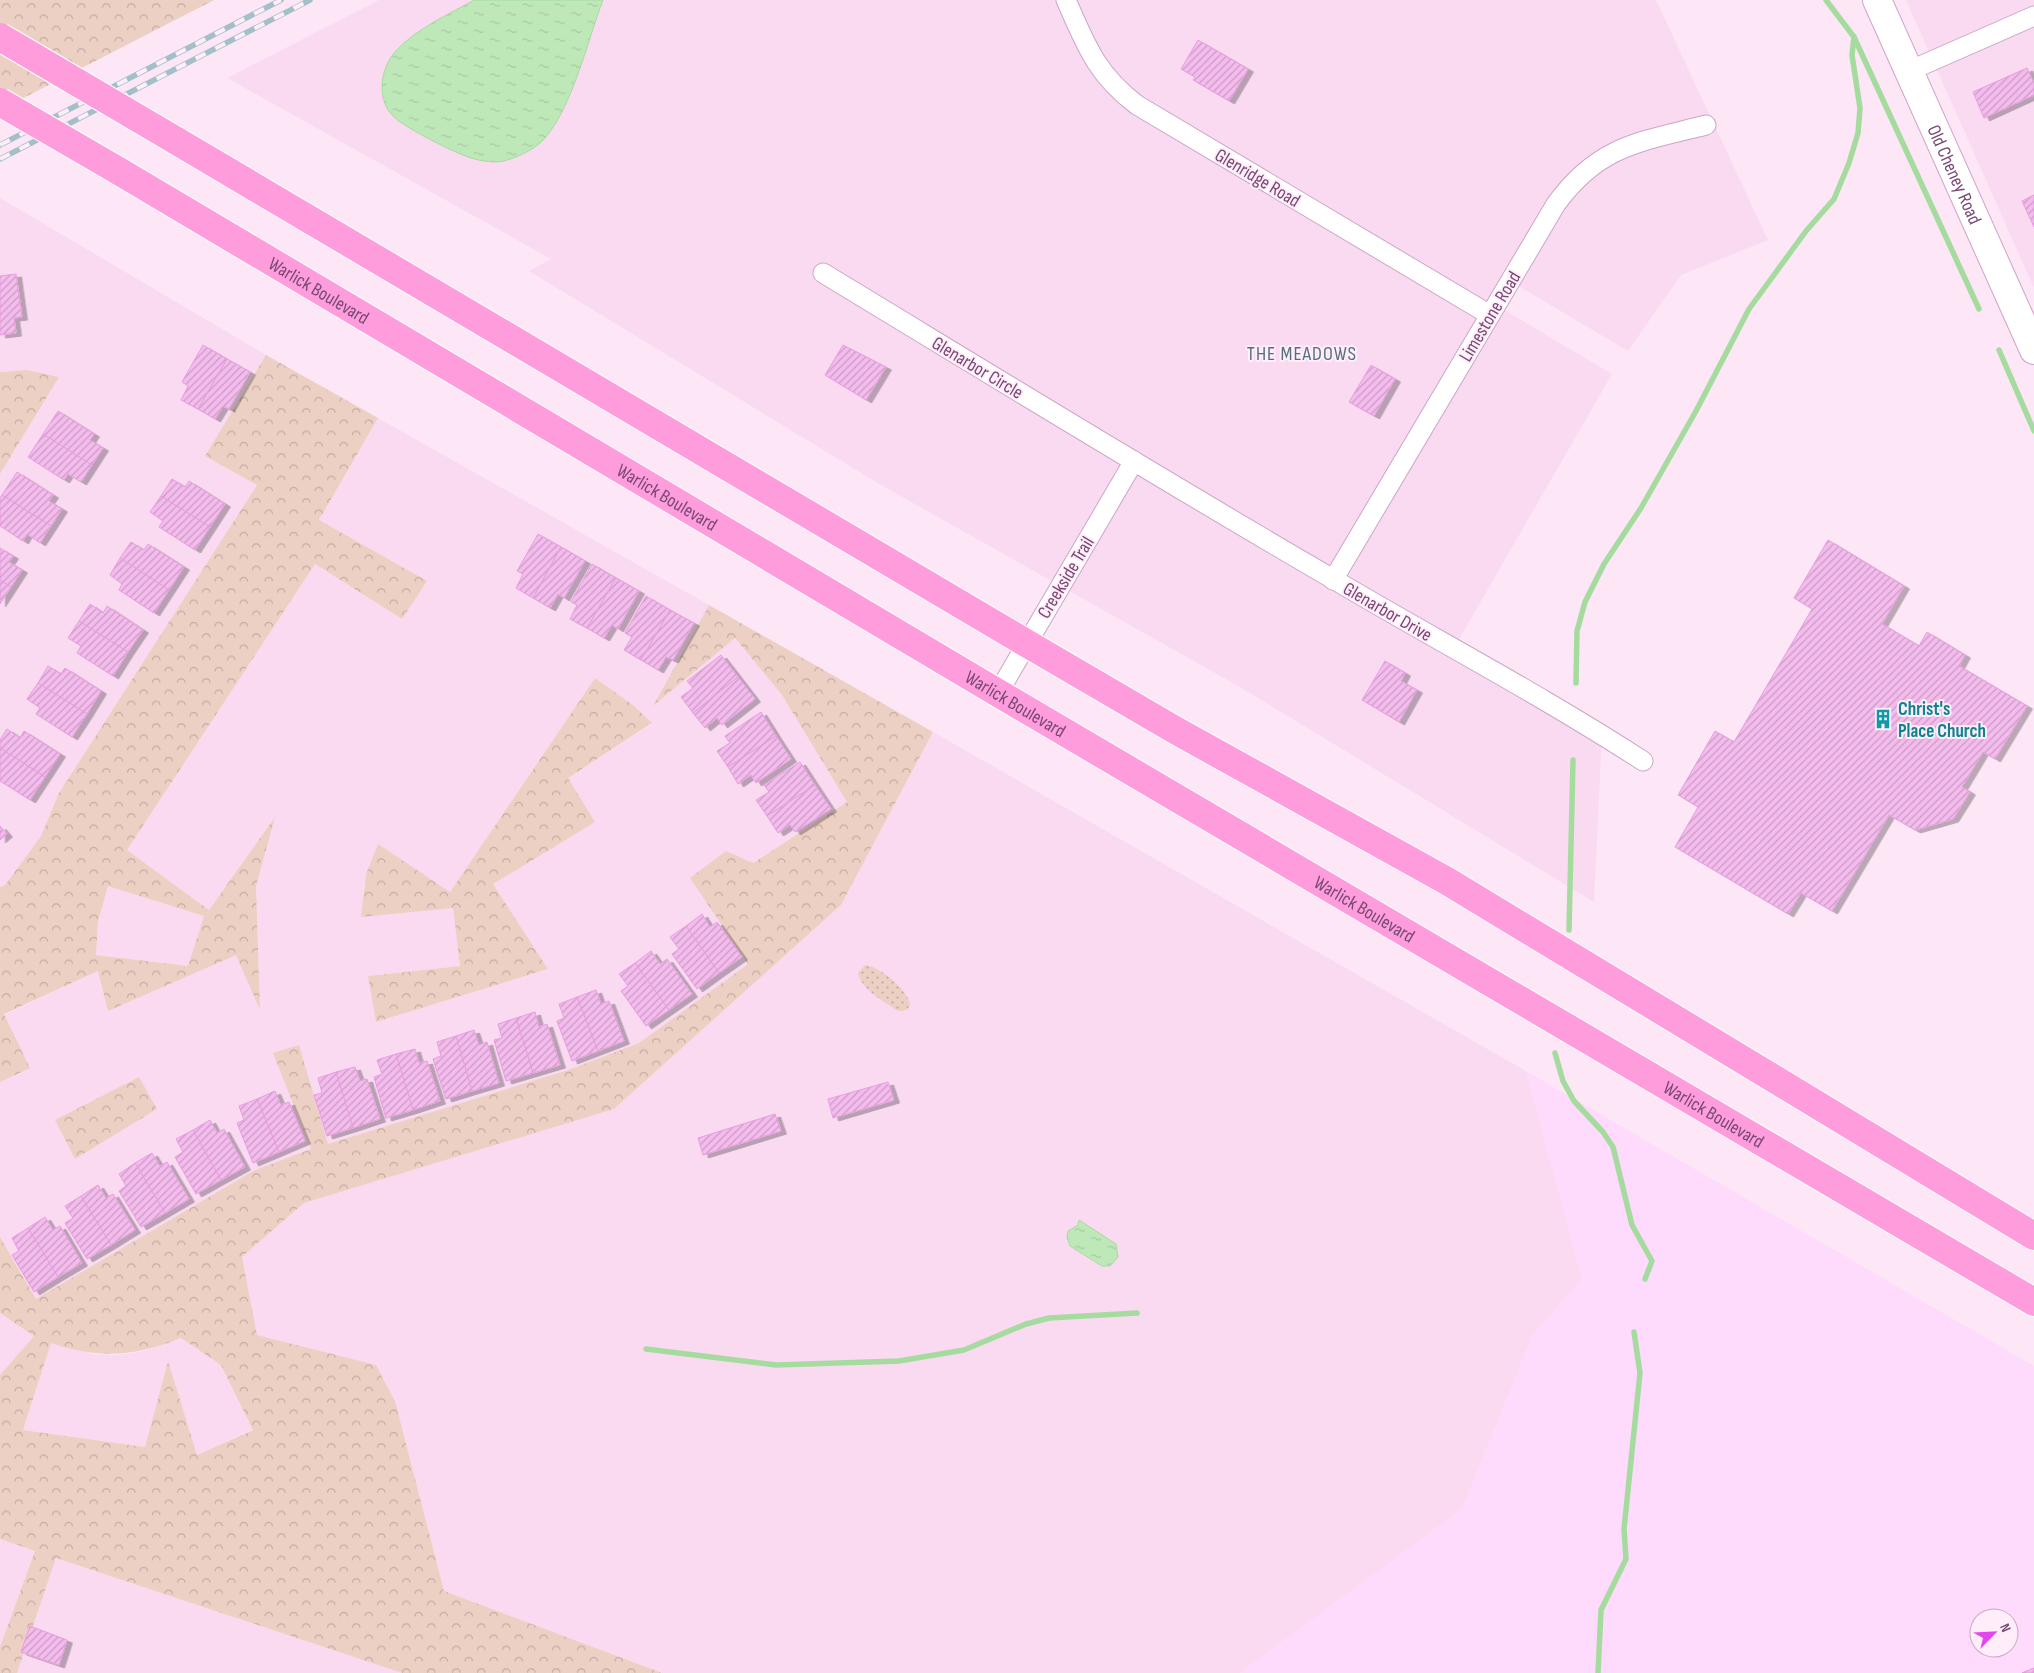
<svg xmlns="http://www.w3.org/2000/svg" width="2034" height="1673" font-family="'Sofia Sans Condensed',sans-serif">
<defs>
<pattern id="grass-dots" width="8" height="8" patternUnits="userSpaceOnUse" patternTransform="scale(1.25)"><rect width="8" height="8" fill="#ecd0c3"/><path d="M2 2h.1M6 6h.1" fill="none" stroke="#c4aba3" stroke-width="1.8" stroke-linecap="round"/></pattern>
<pattern id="park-crowns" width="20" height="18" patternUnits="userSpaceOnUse" patternTransform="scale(1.25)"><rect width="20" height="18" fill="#ecd0c3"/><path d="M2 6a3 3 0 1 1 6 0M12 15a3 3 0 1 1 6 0" fill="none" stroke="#c4aba3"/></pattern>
<pattern id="water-ripples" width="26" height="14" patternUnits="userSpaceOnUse" patternTransform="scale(1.25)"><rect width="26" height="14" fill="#bfe8b9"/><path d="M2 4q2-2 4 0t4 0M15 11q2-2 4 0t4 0" fill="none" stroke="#a8c8a2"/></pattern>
<pattern id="building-hatch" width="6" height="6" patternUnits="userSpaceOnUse" patternTransform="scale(1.25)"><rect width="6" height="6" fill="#f4bced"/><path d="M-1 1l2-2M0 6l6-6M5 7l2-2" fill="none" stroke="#ca9bc5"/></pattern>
<filter id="shadow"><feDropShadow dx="5.5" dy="3" stdDeviation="0" flood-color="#0004"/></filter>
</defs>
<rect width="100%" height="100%" fill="#fde6f6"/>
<g fill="#fadaf1" fill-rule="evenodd">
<path d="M379,0H1656L1768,240L1681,275L1628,351L1510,281L1496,305L1612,374L1454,648L1602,734L1594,902L1240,687L881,485L529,271L551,259L227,78Z"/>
<path d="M1906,0H2034V288Z"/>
<path d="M0,198L266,355L205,456L257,485L59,793L41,836L5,885L0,887V474L59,377L27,370L0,372Z"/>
<path d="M378,418L709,605L654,705L735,638L782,695L848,802L752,863L690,878L749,963L639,1043L568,1070L327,1145L299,1046L274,1053L311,1149L253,1171L36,1299L0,1237V1082L29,1068L4,1015L98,971L108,1011L236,954L260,1008L256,886L274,818L209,910L127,850L315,564L402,619L319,520ZM595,678L633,705L652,724L568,778L594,822L493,884L548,969L376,1022L368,976L460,966L453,907L363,890L366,874L378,845L450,892ZM139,1078L157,1109L75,1159Z"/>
<path d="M933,732L1526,1071L1582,1278L1532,1337L1462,1509L1240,1673H662L444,1591L395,1401L376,1365L257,1335L242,1257L304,1203L614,1109L841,905Z"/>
<path d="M108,885L204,916L188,966L96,955L98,921Z"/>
<path d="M0,1313L34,1336L0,1375Z"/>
<path d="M181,1338L221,1365L253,1429L197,1455L168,1362L145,1447L23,1430L51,1343L92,1354L116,1355L141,1352Z"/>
<path d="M0,1539L35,1551L0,1647Z"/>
<path d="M56,1558L402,1673H17Z"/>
</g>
<path fill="#fedafd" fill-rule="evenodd" d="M1526,1071L2034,1366V1673H1240L1462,1509L1532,1337L1582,1278ZM1979,1618H2009V1648H1979Z"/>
<path fill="url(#grass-dots)" d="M865,965C879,966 910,991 910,1006C906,1011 903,1012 896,1010C883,1000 862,991 858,973Z"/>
<g fill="url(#park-crowns)" fill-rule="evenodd">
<path d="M0,0H214L0,110Z"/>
<path d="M266,355L378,418L319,520L427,581L402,619L315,564L127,850L209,910L275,817L256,886L260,1010L236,955L108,1011L98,971L4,1014L30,1068L0,1082V887L5,885L41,836L59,793L257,485L205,456ZM108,886L204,916L188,966L96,955L98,921Z"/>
<path d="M27,370L59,377L0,474V372Z"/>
<path d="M709,605L933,732L841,905L614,1109L304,1203L242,1257L257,1335L376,1365L395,1401L444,1591L662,1673H402L56,1558L17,1673H0V1647L35,1551L0,1539V1375L34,1336L0,1313V1237L36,1299L253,1171L311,1149L273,1053L299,1045L328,1144L568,1070L639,1043L748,964L690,878L726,851L753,863L847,802L782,695L735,638L653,706ZM181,1338L221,1365L253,1430L197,1455L168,1361L145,1447L23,1430L51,1343C97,1359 135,1357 181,1338Z"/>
<path d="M595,678L633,705L652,723L568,778L595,822L493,884L548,969L376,1022L368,976L460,966L453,908L361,917L366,874L378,844L450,892Z"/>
<path d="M139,1077L157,1109L75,1159L55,1120Z"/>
</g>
<g fill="url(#water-ripples)" stroke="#a6db9f">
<path d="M474,0H603C588,39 570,117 539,144C529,152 510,161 497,162C491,162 481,161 475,159C460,156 405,128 394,117C376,100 380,69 395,52C415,29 448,15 474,0Z"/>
<path d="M1079,1220L1116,1244L1118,1257L1110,1266H1102L1070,1246L1067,1237L1068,1231L1078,1225Z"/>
</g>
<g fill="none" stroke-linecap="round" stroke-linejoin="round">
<g stroke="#a6db9f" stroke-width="5.5">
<path d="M1826,0L1854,37L1979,309"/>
<path d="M1999,350L2034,431"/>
<path d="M1576,683L1577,631L1585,602L1604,564L1641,508L1696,411L1749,309L1806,231L1834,199L1849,163L1858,133L1860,108L1852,55L1854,37"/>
<path d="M1569,930L1573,760"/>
<path d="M1555,1053L1563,1081L1574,1101L1603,1132L1613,1147L1632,1225L1652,1261L1645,1279"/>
<path d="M646,1349L776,1365L899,1361L964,1350L1026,1324L1049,1318L1137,1313"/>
<path d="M1598,1673L1601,1610L1626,1559L1624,1529L1640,1373L1634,1332"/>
</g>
</g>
<g fill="url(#building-hatch)" stroke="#e89ce0" filter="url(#shadow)">
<path d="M1198,40L1248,69L1229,101L1193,80L1195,77L1181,69Z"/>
<path d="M2027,68L2034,83V95L1984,118L1973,92Z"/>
<path d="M2034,195V227L2022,201Z"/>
<path d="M16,274L22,317L14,318L16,333L0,335V276Z"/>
<path d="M203,345L227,359L198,409L181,400L188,386L182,382Z"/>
<path d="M843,345L886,367L866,400L825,375Z"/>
<path d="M227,359L250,372L229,409L223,406L215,419L198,409Z"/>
<path d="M1371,365L1395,379L1374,416L1349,402Z"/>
<path d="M58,411L94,434L90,440L103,448L92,465L43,434Z"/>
<path d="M43,434L92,465L81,482L68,474L64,480L28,457Z"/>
<path d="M17,472L53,495L49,501L62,509L51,526L2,495Z"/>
<path d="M172,479L185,487L189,481L225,504L210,527L161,496Z"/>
<path d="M2,495L51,526L40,543L27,534L23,541L0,526V498Z"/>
<path d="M161,496L210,527L195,550L159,527L163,521L150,512Z"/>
<path d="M538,534L561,547L533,598L516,588L523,574L517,571Z"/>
<path d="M1828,540L1904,586L1882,624L1919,646L1927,632L1965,655L1959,666L2027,706L1995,759L1983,752L1962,787L1970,792L1953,819L1915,830L1889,815L1832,911L1801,893L1788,914L1675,847L1698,807L1678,795L1715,731L1734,742L1812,609L1794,598Z"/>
<path d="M131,542L144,550L148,544L184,567L169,590L120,558Z"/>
<path d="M561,547L585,561L564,598L558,594L550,608L533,598Z"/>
<path d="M0,548L13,556L9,562L22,570L11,587L0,580Z"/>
<path d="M120,558L169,590L154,613L119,590L122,584L110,575Z"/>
<path d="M592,564L616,578L587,628L570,619L577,605L571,602Z"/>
<path d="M616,578L639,591L618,629L612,625L604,638L587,628Z"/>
<path d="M0,580L11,587L0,604Z"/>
<path d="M646,596L670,610L641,660L624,650L632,637L625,633Z"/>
<path d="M90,604L103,613L107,606L143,630L128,652L79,621Z"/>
<path d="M670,610L694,623L673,660L666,657L658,670L641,660Z"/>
<path d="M79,621L128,652L113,676L77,653L81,646L68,638Z"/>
<path d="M721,655L738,677L693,713L681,697L693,688L687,681Z"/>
<path d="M1385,661L1405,673L1401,681L1417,690L1399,722L1362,700Z"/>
<path d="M48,666L61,674L65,668L101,691L87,714L38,683Z"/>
<path d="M738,677L755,699L722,725L717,718L705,728L693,713Z"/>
<path d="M38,683L87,714L72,737L36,714L40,708L27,699Z"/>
<path d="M761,712L776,736L728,767L717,751L730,743L725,736Z"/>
<path d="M7,729L20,738L24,731L60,754L45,777L0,748V740Z"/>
<path d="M776,736L791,759L756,783L751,775L738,784L728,767Z"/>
<path d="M0,748L45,777L30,800L0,781Z"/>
<path d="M800,762L815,785L767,816L756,800L769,792L764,785Z"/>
<path d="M815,785L831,809L795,832L790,825L778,833L767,816Z"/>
<path d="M0,826L7,834L0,840Z"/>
<path d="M702,914L710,927L717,922L742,957L719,973L686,926Z"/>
<path d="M686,926L719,973L697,989L672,954L679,949L670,937Z"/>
<path d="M651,951L660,964L667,959L692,994L669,1010L635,963Z"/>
<path d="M635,963L669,1010L646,1026L621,991L628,986L619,974Z"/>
<path d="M596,990L601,1004L609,1001L624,1041L598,1051L577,997Z"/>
<path d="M577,997L598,1051L572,1061L557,1021L564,1018L559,1004Z"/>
<path d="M535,1012L539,1027L547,1024L560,1065L533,1073L516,1018Z"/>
<path d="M516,1018L533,1073L506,1081L494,1040L502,1038L498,1024Z"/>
<path d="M474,1030L479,1045L487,1042L499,1083L472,1091L456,1036Z"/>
<path d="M456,1036L472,1091L446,1099L433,1059L441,1056L437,1042Z"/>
<path d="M415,1049L419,1063L427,1061L440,1101L413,1110L396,1054Z"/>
<path d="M396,1054L413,1110L386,1118L374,1077L382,1074L377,1060Z"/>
<path d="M355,1067L360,1081L367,1079L380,1119L353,1128L336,1072Z"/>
<path d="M336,1072L353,1128L327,1136L314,1095L322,1093L318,1078Z"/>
<path d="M888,1082L894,1100L833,1118L828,1099Z"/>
<path d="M275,1091L281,1105L289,1102L305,1141L279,1152L257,1099Z"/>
<path d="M257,1099L279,1152L253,1163L237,1123L244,1120L239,1106Z"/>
<path d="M775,1114L781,1131L703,1155L698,1138Z"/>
<path d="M210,1120L217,1133L224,1129L245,1167L221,1180L193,1130Z"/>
<path d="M193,1130L221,1180L196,1194L175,1157L183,1152L176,1139Z"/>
<path d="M152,1153L160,1166L167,1162L189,1199L165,1213L135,1163Z"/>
<path d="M135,1163L165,1213L141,1227L119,1191L126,1186L119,1174Z"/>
<path d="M98,1185L106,1198L113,1194L135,1230L111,1245L81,1196Z"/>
<path d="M81,1196L111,1245L87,1259L65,1223L73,1218L65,1206Z"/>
<path d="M45,1217L53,1230L60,1226L82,1263L58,1277L28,1228Z"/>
<path d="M28,1228L58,1277L34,1292L12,1255L19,1251L12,1238Z"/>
<path d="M30,1626L67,1640L59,1665L21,1652Z"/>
<path d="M2034,1668V1673H2022Z"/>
</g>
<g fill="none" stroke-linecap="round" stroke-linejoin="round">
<defs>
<g id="street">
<path d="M1066,0C1086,45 1096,74 1137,105L1490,315"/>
<path d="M1909,71L2034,16"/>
<path d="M823,273C993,376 1162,480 1333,579C1436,640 1543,696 1643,761"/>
<path d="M1333,580L1556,204C1599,145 1640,142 1706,125"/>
<path d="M998,693L1134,461"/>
</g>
<g id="secondary">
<path id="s1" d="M1877,0L2034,350"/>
</g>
<g id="primary">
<path d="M175,140L1026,643L1175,730L1447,881L2034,1236"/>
<path id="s2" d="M117,170L998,693L2034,1302"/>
</g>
</defs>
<use href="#street" stroke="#cba6c6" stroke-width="21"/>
<use href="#secondary" stroke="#cfa3c8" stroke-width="30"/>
<use href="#primary" stroke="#fff" stroke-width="30"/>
<use href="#street" stroke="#fff" stroke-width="19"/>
<use href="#secondary" stroke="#fff" stroke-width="28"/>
<use href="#primary" stroke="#fe9cdc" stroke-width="28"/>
<defs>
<g id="rail">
<path d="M0,145L281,0"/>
<path d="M0,159L310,0"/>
</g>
</defs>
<use href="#rail" stroke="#a3bfc8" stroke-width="5.5"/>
<use href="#rail" stroke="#ffeef9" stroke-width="4" stroke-dasharray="11" stroke-linecap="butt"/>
<defs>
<g id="primary-bridge">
<path d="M0,37L175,140"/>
<path d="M0,102L117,170"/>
</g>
</defs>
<use href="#primary-bridge" stroke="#fff" stroke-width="30" stroke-linecap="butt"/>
<use href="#primary-bridge" stroke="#fe9cdc" stroke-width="28"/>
</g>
<defs>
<symbol id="building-bare" viewBox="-9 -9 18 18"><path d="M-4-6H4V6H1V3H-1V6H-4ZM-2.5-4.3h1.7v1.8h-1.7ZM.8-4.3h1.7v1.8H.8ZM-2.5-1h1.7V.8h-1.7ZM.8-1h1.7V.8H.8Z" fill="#0f9aa8" stroke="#ffeef9" stroke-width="2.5" paint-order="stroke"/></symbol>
</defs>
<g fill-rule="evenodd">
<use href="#building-bare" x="1869" y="705" width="28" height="28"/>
</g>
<g text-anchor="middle" stroke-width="4" stroke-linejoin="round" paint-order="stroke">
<g font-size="19" fill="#784975" stroke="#ffeef9">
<text dy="7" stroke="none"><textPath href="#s1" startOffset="191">Old Cheney Road</textPath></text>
<text transform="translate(1258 177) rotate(31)" y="7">Glenridge Road</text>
<text dy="7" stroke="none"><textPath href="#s2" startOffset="235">Warlick Boulevard</textPath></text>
<text transform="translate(1489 316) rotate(-59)" y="7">Limestone Road</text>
<text transform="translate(978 367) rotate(31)" y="7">Glenarbor Circle</text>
<text dy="7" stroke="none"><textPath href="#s2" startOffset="640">Warlick Boulevard</textPath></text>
<text transform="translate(1065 577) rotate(-59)" y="7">Creekside Trail</text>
<text transform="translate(1388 611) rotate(30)" y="7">Glenarbor Drive</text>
<text dy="7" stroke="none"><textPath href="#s2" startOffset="1045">Warlick Boulevard</textPath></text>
<text dy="7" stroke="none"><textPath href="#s2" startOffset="1450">Warlick Boulevard</textPath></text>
<text dy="7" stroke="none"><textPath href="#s2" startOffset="1855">Warlick Boulevard</textPath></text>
</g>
<g font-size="19" font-weight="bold" fill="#0d838f" stroke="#ffeef9" text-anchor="start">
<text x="1898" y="715">Christ's<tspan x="1898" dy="22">Place Church</tspan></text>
</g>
<g font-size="20" letter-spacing="1" fill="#546f80" stroke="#ffeef9">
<text x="1302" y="360">THE MEADOWS</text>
</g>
</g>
<g transform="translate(1994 1633) rotate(66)"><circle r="24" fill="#ffeef9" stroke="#c9acc4"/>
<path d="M0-4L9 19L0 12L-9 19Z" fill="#e346ec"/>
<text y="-8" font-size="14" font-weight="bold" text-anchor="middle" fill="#784975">N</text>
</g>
</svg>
